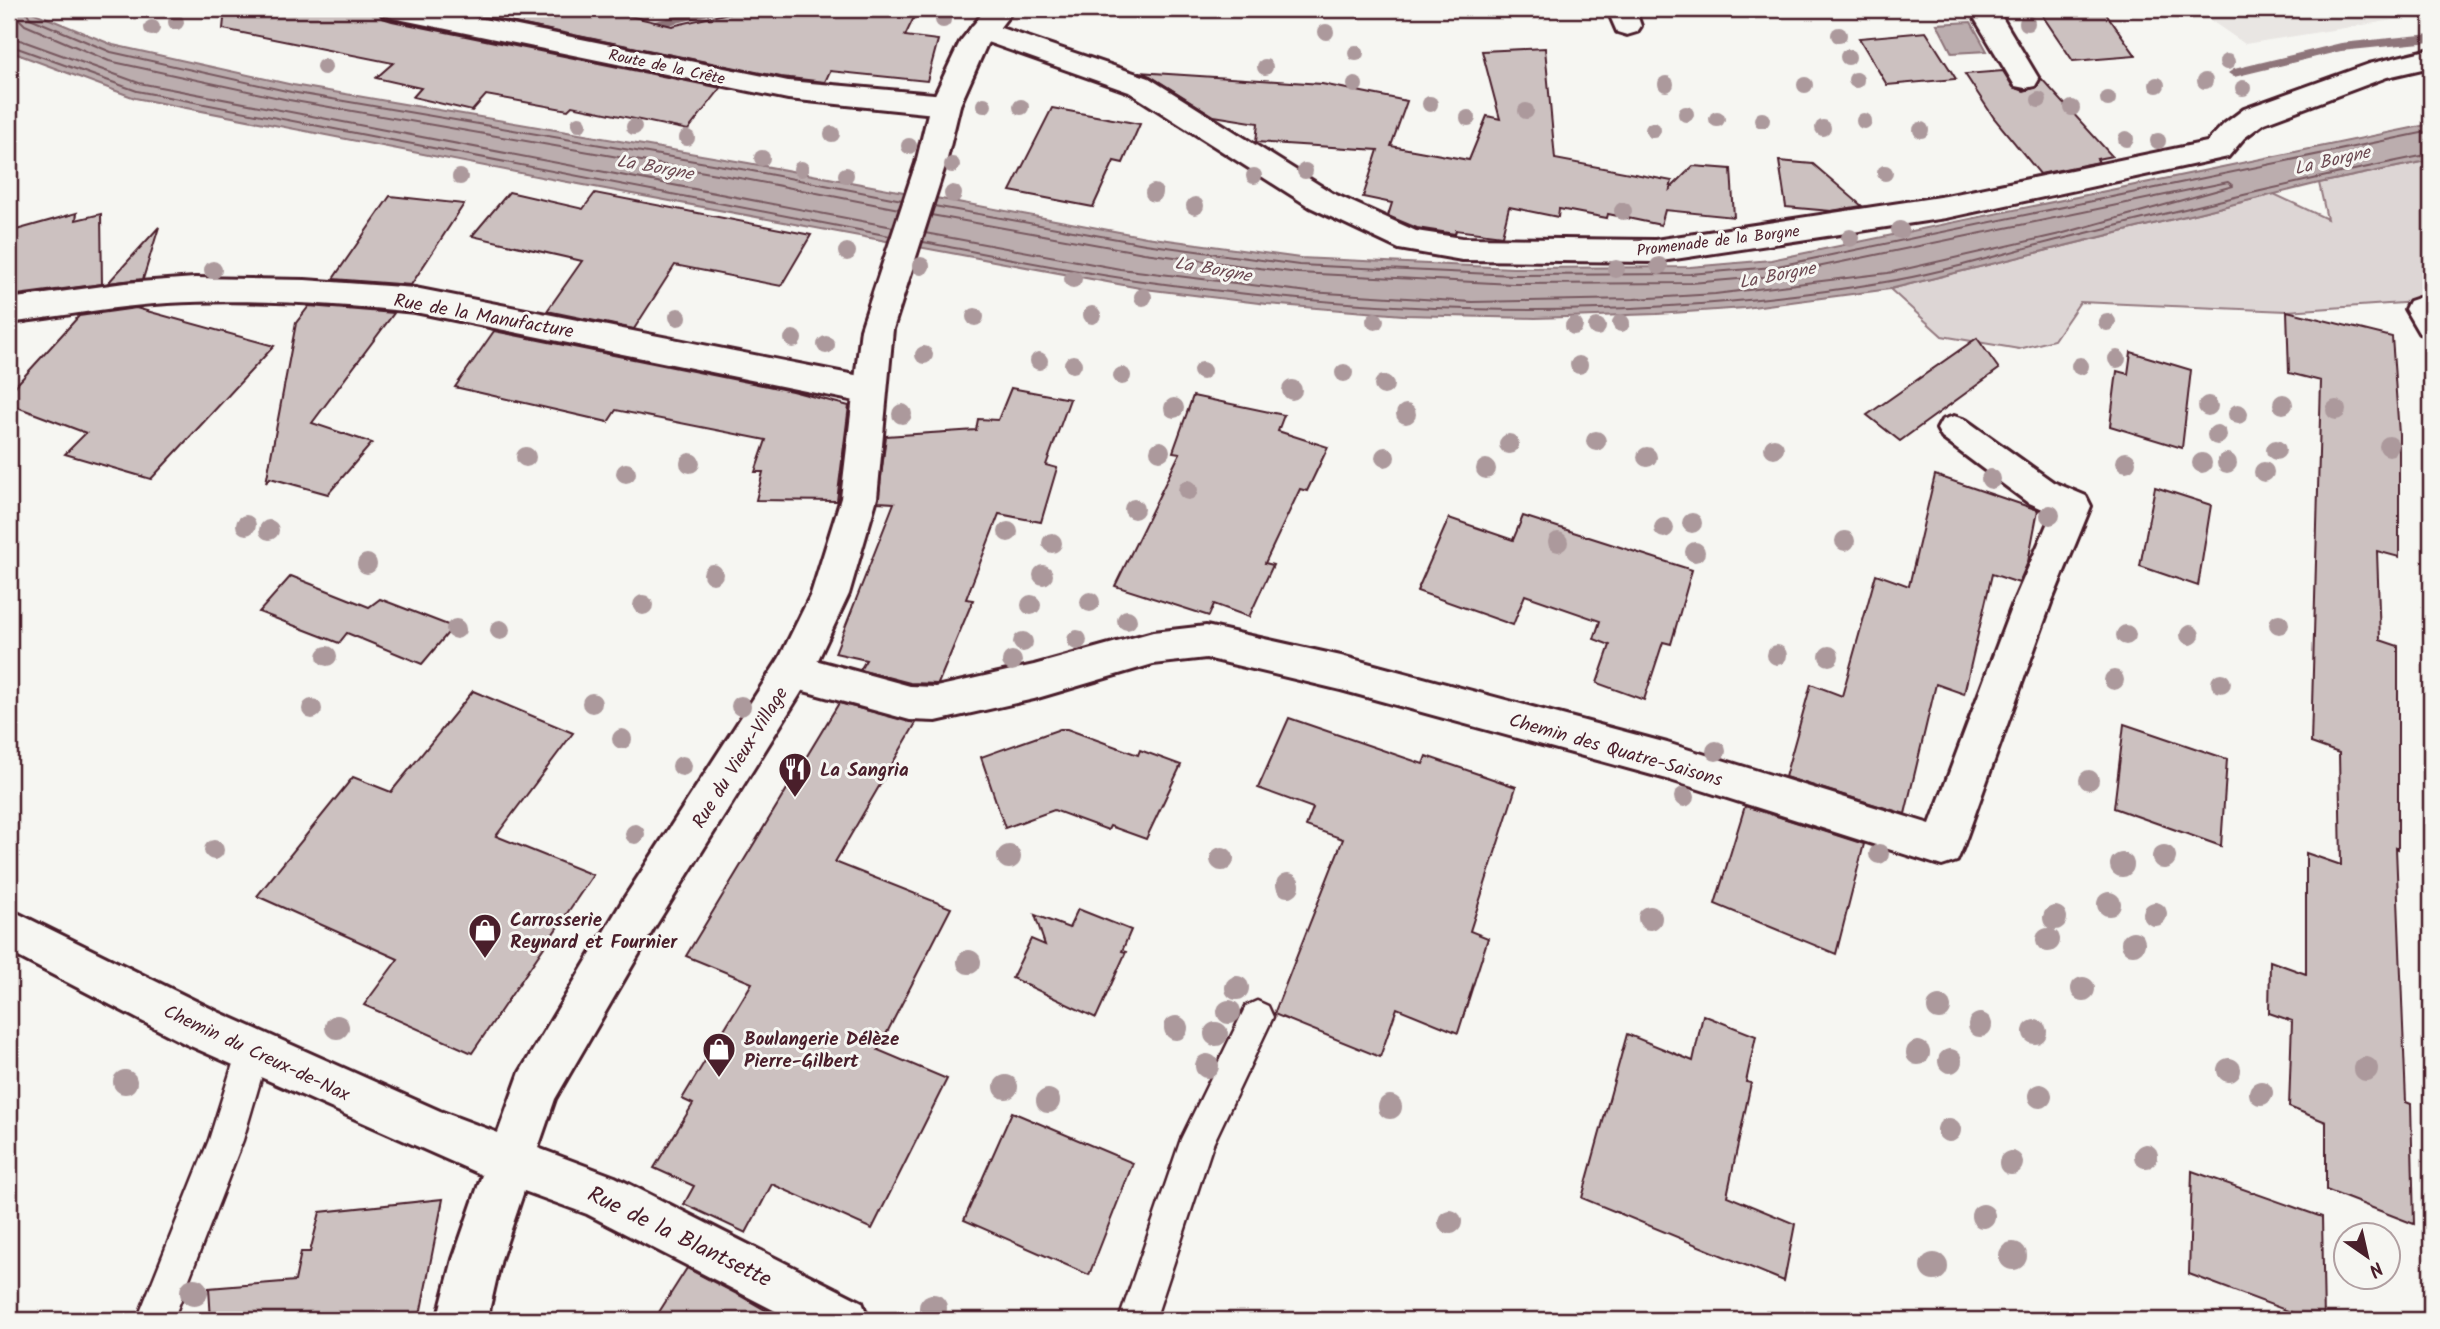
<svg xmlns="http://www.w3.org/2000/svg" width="2440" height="1329" font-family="Kalam,sans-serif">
<rect width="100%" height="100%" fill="#f6f6f2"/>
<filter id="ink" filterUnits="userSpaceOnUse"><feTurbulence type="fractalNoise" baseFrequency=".0143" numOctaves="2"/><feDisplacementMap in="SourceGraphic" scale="14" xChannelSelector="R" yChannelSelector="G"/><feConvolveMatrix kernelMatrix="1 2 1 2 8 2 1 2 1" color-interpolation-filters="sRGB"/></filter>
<g filter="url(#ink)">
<path fill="#e9e6e3" d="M2199,9H2431V14L2245,44L2207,18Z"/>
<path fill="#ddd6d5" stroke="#947a80" stroke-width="2" d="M2431,160V301L2287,311L2080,302L2054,340L2019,349L1942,336L1890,289L2274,194L2327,219L2319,183Z"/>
<g fill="#bbadae" stroke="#8e747a" stroke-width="2">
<path d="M9,9H25L113,45L293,85L748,163L1146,237L1300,258L1513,268L1690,267L1771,260L2431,124V160L2319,183L1890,289L1745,308L1657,314L1535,318L1403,315L1267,304L1145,289L546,178L135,98L9,51Z"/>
<path d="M1971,22L1987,51L1952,53L1937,24Z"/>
</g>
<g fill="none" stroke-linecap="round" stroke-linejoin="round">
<g stroke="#77585f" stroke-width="2">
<path d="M17,9L18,18L25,25L109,61L289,100L745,179L899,209"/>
<path d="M25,9L30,18L111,52L291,92L747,170L902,200"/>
<path d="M9,36L139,83L893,227"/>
<path d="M9,45L137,91L890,236"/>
<path d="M934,206L1145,244L1299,265L1513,275L1690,274L1773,267L2431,131"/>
<path d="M925,233L1120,269L1309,292L1472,302L1634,299L1715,294L1888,273L2060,234L2233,186L2228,182L1774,276L1691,283L1513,284L1298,273L1144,253L931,215"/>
<path d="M923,242C998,256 1074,272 1150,282C1394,316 1642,323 1885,282C1943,273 2000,254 2057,240C2181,210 2305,179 2431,154"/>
</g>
<g fill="#8e747a" fill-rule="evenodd">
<path d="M708,9H728L726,11L640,32L634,28L636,25Z"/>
<path d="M2431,34V42L2341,51L2234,77L2228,73L2234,69L2341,43Z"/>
</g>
</g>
<g fill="#ccc1c0" stroke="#4a1f2b" stroke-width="2">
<path d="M225,9H376L382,18L392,21L721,88L688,130L572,106L568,110L486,95L472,111L413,97L421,88L376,78L393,63L223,29Z"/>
<path d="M446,9H600L672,26L746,9H918L905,36L938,40L927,81L830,71L825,82L781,77Z"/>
<path d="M2038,9H2103L2136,56L2073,61Z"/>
<path d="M1926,32L1956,79L1887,85L1859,38Z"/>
<path d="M1545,48L1555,159L1672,181L1670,189L1693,166L1731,169L1734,217L1665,210L1661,225L1608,214L1607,218L1559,209L1558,217L1509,207L1502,236L1456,230L1455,234L1417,228L1388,216L1392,203L1363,197L1378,150L1256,142L1258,123L1214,116L1150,76L1138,72L1322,84L1407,101L1391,146L1469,160L1487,116L1500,119L1482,51Z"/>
<path d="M2003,71L2013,87L2024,91L2037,87L2041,78L2112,156L2097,159L2099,162L2040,174L1994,118L1965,74Z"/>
<path d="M1052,108L1140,124L1123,163L1114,161L1093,207L1010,191Z"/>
<path d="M1779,161L1813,164L1862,206L1831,211L1786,207Z"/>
<path d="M509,192L583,209L595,193L811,235L781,286L675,265L634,329L547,311L582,261L472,236Z"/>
<path d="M390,196L464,204L411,285L333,279Z"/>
<path d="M77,213L76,220L101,214L102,284L9,296V232Z"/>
<path d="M159,227L143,279L108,283Z"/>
<path d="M309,306L394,313L312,423L372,443L328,494L270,478L266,483L296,323Z"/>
<path d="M136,308L274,346L151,479L65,454L86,433L9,404V393L79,316Z"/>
<path d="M2287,311L2392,337L2399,434V557L2377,551L2380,640L2398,646V849L2396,848L2406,1102L2411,1104L2414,1224L2326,1190V1122L2289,1107L2292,1021L2269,1013L2270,961L2306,974V853L2341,865L2339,753L2311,743L2321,381L2289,373Z"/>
<path d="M494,331L792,391L849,406L837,501L756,500L763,472H755L766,440L616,410L608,422L455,387Z"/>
<path d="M1977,338L1999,369L1900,441L1867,415Z"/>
<path d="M2131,352L2191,370L2182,448L2110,426L2117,371L2128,374Z"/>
<path d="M1011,388L1070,399L1046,465L1057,468L1041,522L999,514L966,599L973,600L938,684L910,683L860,670L866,660L835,653L894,503L878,502L886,436L976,430L978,419L998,420Z"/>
<path d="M1193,396L1284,415L1278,431L1328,447L1307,491L1300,489L1265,563L1273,565L1249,617L1214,604L1209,616L1115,586L1180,453L1173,452Z"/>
<path d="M1935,475L2038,510L2028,562L2019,583L1992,574L1964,694L1936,684L1905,814L1785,777L1811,684L1842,696L1876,574L1909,586Z"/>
<path d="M2155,487L2211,505L2198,586L2140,566Z"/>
<path d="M1523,516L1692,570L1671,644L1663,642L1644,700L1597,683L1610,645L1594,639L1600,621L1525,595L1513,625L1417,591L1449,518L1513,540Z"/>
<path d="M291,576L369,607L380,599L453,627L422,664L347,633L339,643L259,612Z"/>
<path d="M473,691L573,733L496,836L593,875L472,1053L364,1005L398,959L257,896L353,777L391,792Z"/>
<path d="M839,703L916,723L835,862L951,908L878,1050L947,1079L872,1229L772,1184L746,1233L684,1204L694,1186L654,1168L693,1104L682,1099L752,983L686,956Z"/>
<path d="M1289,718L1423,764L1426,756L1516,787L1470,931L1488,938L1458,1033L1397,1008L1380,1057L1274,1014L1343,839L1306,826L1313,808L1258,788Z"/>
<path d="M2124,724L2227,759L2221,846L2114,808Z"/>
<path d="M1060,729H1067L1138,755L1140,750L1181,765L1146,839L1110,826L1108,830L1054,810L1005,828L981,757Z"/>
<path d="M1745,806L1864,844L1836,954L1715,904Z"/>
<path d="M1078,909L1131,930L1122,951L1126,952L1096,1018L1012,978L1031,939L1045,945L1035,915L1069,928Z"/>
<path d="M1703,1015L1756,1036L1746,1082L1751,1083L1727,1196L1795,1224L1784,1281L1582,1198L1627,1034L1693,1061Z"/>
<path d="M1012,1112L1133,1163L1089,1275L964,1220Z"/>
<path d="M2192,1171L2322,1217L2324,1320H2312L2189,1274Z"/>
<path d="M443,1199L419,1320H211L209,1288L295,1281L301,1252H310L320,1212Z"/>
<path d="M687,1268L737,1294L783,1320H654Z"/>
</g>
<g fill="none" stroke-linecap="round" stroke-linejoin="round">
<defs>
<g id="service">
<path d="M1257,1001L1268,1006L1273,1017L1213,1144L1155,1320H1119L1181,1139L1246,1006Z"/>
<path d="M253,1035L265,1039L269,1051L243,1140L173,1320H137L209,1140L237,1051L241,1039Z"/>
</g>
<g id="minor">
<path d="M379,9H434L788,81L945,95L955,98L960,105L955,112L945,115L788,99L393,18L383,15Z"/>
<path d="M1607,9H1635L1641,26L1637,32L1627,35L1617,32Z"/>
<path d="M1969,9H1997L2039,79L2035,86L2025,88L2015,86Z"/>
<path d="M983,22L1149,78L1332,193L1416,231L1462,238L1655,240L1946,196L2207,142L2224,124L2244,109L2369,64L2431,49V67L2387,77L2264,123L2244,138L2228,157L1946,218L1655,262L1462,260L1399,249L1310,207L1129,92L973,37L969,31L973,25Z"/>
<path d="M195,278L305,280L415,288L870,378L882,382L887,391L882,400L870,404L415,312C333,304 250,298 168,303C115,306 62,316 9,323V299L125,283Z"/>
<path d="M2421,297L2431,300V336L2419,333L2405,309L2409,301Z"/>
<path d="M1954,416L1966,420L2053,482L2086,496L2091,506L2051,603L1963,847L1957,861L1942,866L1667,779L1341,690L1206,658L1153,664L1034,699L936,721L910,720L793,688L779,683L774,671L779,659L793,654L910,686L936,687L1034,665L1153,632L1206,626L1341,656L1667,743L1930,824L2013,603L2052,513L2027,502L1942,438L1937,429L1942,420Z"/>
<path d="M9,909L218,1012L440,1111L615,1177L862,1302L869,1320H793L587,1214L524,1191L501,1259L487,1320H437L453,1259L482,1175L186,1044L9,952Z"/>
</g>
<path id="tertiary" d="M986,9H1014L987,44L960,105L946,163L893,329L877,498L849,594L807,683L653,930L555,1099L527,1180L510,1186L493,1180L487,1163L520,1072L623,900L779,659L811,594L841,498L861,329L916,163L930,105L960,42Z"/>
</defs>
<use href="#service" stroke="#4a1f2b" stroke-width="5"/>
<use href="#minor" stroke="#4a1f2b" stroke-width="6"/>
<use href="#tertiary" stroke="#4a1f2b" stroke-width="6"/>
<use href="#service" fill="#f6f6f2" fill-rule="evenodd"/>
<use href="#minor" fill="#f6f6f2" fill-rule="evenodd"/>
<use href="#tertiary" fill="#f6f6f2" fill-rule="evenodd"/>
</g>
<g fill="#ac999c">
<circle cx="943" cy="20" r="8"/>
<circle cx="176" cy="22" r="8"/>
<circle cx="2027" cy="23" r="8"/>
<circle cx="152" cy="28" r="8"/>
<circle cx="1326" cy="32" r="8"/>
<circle cx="1839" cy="35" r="8"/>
<circle cx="1356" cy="53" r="8"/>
<circle cx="1848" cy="57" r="8"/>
<circle cx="2227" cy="62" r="8"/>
<circle cx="324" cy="67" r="8"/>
<circle cx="1265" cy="67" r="8"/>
<circle cx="1856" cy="80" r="8"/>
<circle cx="2205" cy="81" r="8"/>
<circle cx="1666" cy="84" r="8"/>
<circle cx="1355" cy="85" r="8"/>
<circle cx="1805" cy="85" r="8"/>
<circle cx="2157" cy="85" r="8"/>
<circle cx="2243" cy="88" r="8"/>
<circle cx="2108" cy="99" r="8"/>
<circle cx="2039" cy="100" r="8"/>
<circle cx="1430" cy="104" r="8"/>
<circle cx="984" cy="105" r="8"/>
<circle cx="1021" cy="107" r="8"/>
<circle cx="2072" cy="108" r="8"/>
<circle cx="1526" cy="111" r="8"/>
<circle cx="1686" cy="114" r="8"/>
<circle cx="1468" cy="118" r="8"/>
<circle cx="1717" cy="119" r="8"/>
<circle cx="1762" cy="120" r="8"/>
<circle cx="1864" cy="121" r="8"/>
<circle cx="579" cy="124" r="8"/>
<circle cx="634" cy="127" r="8"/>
<circle cx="1823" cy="128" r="8"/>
<circle cx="1653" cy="130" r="8"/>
<circle cx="1921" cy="130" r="8"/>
<circle cx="832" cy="134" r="8"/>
<circle cx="687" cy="138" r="8"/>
<circle cx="2126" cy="139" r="8"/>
<circle cx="2158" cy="141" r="8"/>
<circle cx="909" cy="146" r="8"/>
<circle cx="762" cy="158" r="8"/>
<circle cx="952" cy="165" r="8"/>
<circle cx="801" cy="169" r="8"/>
<circle cx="1305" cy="171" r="8"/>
<circle cx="1885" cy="173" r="8"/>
<circle cx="846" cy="175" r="8"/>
<circle cx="1254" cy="176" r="8"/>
<circle cx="460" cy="177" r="8"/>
<circle cx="1154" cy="193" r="9"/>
<circle cx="953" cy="194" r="9"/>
<circle cx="1195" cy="206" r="9"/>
<circle cx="1623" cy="211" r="9"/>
<circle cx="1900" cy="230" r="9"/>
<circle cx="1850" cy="238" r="9"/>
<circle cx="847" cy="252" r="9"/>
<circle cx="921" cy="266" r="9"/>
<circle cx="1659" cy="266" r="9"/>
<circle cx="1616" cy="269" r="9"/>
<circle cx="213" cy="270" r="9"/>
<circle cx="1073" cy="279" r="9"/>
<circle cx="1143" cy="297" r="9"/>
<circle cx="1092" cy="315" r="9"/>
<circle cx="678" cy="317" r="9"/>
<circle cx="975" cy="317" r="9"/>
<circle cx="1375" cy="321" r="9"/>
<circle cx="2107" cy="322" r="9"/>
<circle cx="1621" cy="323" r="9"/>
<circle cx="1574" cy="326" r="9"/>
<circle cx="1597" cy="327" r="9"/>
<circle cx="793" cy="339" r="9"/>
<circle cx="826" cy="345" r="9"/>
<circle cx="924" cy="355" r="9"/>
<circle cx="2117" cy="359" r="9"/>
<circle cx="1039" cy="361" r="9"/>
<circle cx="1073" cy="364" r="9"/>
<circle cx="1579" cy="365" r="9"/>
<circle cx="2080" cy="366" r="9"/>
<circle cx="1202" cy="371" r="9"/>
<circle cx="1344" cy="373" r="9"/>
<circle cx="1122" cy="376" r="9"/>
<circle cx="1384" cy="385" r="10"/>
<circle cx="1292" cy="390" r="10"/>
<circle cx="2283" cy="404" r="10"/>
<circle cx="2208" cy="406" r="10"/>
<circle cx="1174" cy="408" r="10"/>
<circle cx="2336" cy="410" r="10"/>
<circle cx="902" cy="414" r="10"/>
<circle cx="1406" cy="414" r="10"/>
<circle cx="2238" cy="414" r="10"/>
<circle cx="2217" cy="435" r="10"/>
<circle cx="1596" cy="441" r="10"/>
<circle cx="1509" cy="444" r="10"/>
<circle cx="2389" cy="446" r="10"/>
<circle cx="1774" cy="448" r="10"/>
<circle cx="2276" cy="450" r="10"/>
<circle cx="1160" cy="451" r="10"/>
<circle cx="526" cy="457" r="10"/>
<circle cx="1385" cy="457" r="10"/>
<circle cx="1647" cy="457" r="10"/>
<circle cx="2126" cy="462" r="10"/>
<circle cx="690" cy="463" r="10"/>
<circle cx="2202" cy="463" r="10"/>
<circle cx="2227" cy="463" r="10"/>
<circle cx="1486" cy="469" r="10"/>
<circle cx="2264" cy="472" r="10"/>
<circle cx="626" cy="473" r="10"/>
<circle cx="1991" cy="479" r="10"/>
<circle cx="1188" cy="490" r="10"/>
<circle cx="1134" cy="509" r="10"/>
<circle cx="2050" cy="515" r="10"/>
<circle cx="1692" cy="523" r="10"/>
<circle cx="246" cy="525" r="10"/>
<circle cx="1664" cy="528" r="10"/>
<circle cx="269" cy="530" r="10"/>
<circle cx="1008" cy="532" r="10"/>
<circle cx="1845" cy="541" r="10"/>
<circle cx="1558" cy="542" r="10"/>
<circle cx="1052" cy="543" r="10"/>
<circle cx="1695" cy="552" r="10"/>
<circle cx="367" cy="564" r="10"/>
<circle cx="713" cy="574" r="10"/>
<circle cx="1043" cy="575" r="10"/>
<circle cx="1090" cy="602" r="10"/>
<circle cx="643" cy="605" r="10"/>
<circle cx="1031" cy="605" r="10"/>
<circle cx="1127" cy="620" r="10"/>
<circle cx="2279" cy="624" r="10"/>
<circle cx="456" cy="629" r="10"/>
<circle cx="500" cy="630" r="10"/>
<circle cx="2126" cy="635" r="10"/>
<circle cx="2190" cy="635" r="10"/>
<circle cx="1077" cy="640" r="10"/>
<circle cx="1023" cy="642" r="10"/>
<circle cx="1777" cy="655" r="10"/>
<circle cx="327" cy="656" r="10"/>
<circle cx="1829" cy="656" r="10"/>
<circle cx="1012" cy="661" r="10"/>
<circle cx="2114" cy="680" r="10"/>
<circle cx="2221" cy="683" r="10"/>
<circle cx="592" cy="703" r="10"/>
<circle cx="741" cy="706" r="10"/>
<circle cx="312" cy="709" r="10"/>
<circle cx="622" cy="739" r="10"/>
<circle cx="1716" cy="751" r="10"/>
<circle cx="682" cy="766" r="10"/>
<circle cx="2089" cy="780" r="10"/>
<circle cx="1684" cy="797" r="10"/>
<circle cx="635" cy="834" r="10"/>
<circle cx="214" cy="850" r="10"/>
<circle cx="1879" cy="854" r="10"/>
<circle cx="1009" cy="857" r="12"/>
<circle cx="2164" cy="857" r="12"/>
<circle cx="1222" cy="859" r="12"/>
<circle cx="2122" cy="865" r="12"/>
<circle cx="1288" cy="885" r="12"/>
<circle cx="2109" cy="904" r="12"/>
<circle cx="2155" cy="914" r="12"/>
<circle cx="1650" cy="918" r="12"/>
<circle cx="2055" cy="918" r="12"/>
<circle cx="2048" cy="940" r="12"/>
<circle cx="2133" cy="943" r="12"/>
<circle cx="969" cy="962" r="12"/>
<circle cx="1237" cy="988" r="12"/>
<circle cx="2083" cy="989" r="12"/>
<circle cx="1939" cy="1008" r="12"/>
<circle cx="1229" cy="1012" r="12"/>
<circle cx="1980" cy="1025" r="12"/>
<circle cx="337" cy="1027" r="12"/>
<circle cx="1176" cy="1028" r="12"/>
<circle cx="2035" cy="1032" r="12"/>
<circle cx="1216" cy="1034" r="12"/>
<circle cx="1918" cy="1053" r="12"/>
<circle cx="1950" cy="1061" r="12"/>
<circle cx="1207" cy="1066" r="12"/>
<circle cx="2366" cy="1069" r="12"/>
<circle cx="2229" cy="1070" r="12"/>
<circle cx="125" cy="1082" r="12"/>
<circle cx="1006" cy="1087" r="12"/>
<circle cx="2261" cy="1093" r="12"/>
<circle cx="2040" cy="1096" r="12"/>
<circle cx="1048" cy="1101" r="12"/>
<circle cx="1390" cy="1107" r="12"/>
<circle cx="1949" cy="1130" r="12"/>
<circle cx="2146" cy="1156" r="12"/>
<circle cx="2011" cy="1163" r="12"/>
<circle cx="1983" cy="1216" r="12"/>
<circle cx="1450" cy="1222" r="12"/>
<circle cx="2013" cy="1256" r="14"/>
<circle cx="1934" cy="1267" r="14"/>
<circle cx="194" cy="1292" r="14"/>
<circle cx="933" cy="1308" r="14"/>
</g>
</g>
<defs>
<symbol id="restaurant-pin" viewBox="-11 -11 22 30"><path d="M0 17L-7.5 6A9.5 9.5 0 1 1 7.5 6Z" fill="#4a1f2b" stroke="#f6f6f2"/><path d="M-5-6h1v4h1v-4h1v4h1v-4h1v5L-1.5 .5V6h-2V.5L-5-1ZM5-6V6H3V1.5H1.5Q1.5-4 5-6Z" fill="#fff"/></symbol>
<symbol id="shop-pin" viewBox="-11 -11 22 30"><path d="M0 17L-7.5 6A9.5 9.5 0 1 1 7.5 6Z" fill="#4a1f2b" stroke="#f6f6f2"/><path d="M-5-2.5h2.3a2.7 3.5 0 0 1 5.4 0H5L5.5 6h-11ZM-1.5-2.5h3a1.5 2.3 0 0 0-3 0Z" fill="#fff"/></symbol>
</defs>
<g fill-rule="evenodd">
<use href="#restaurant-pin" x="776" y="750" width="38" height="52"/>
<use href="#shop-pin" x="466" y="911" width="38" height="52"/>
<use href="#shop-pin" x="700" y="1030" width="38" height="52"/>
</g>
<g text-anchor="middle" stroke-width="6" stroke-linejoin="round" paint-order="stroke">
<g font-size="16" fill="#4a1f2b" stroke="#f6f6f2">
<text transform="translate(667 66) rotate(12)" y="6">Route de la Crête</text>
<text transform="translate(1718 240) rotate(-7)" y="6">Promenade de la Borgne</text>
</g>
<g font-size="18" font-style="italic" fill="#6c4a52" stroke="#f6f6f2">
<text transform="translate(2332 160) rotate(-13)" y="6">La Borgne</text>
<text transform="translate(655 167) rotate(10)" y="6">La Borgne</text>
<text transform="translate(1213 269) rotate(10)" y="6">La Borgne</text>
<text transform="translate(1777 275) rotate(-11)" y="6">La Borgne</text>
</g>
<g font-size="19" fill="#4a1f2b" stroke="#f6f6f2">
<text transform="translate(484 315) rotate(10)" y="7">Rue de la Manufacture</text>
<text transform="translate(1616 749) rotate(16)" y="7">Chemin des Quatre-Saisons</text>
<text transform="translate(739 757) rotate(-58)" y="7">Rue du Vieux-Village</text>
<text transform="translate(257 1052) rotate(25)" y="7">Chemin du Creux-de-Nax</text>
</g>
<g font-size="19" font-weight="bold" fill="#4a1f2b" stroke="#f6f6f2" text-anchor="start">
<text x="820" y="776">La Sangria</text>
<text x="510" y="926">Carrosserie<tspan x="510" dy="22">Reynard et Fournier</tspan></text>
<text x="744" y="1045">Boulangerie Délèze<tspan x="744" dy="22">Pierre-Gilbert</tspan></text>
</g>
<g font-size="23" fill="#4a1f2b" stroke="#f6f6f2">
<text transform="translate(680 1236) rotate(26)" y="8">Rue de la Blantsette</text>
</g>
</g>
<rect width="2440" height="1329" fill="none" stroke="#f6f6f2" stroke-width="35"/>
<rect x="18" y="18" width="2405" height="1294" fill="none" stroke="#4a1f2b" stroke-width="2.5" filter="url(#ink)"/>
<g transform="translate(2367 1256) rotate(146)"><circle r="33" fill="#f6f6f2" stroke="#b1a0a2" stroke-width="2"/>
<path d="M0-5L12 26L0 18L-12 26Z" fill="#4a1f2b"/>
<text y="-10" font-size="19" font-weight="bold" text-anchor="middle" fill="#4a1f2b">N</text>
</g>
</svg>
